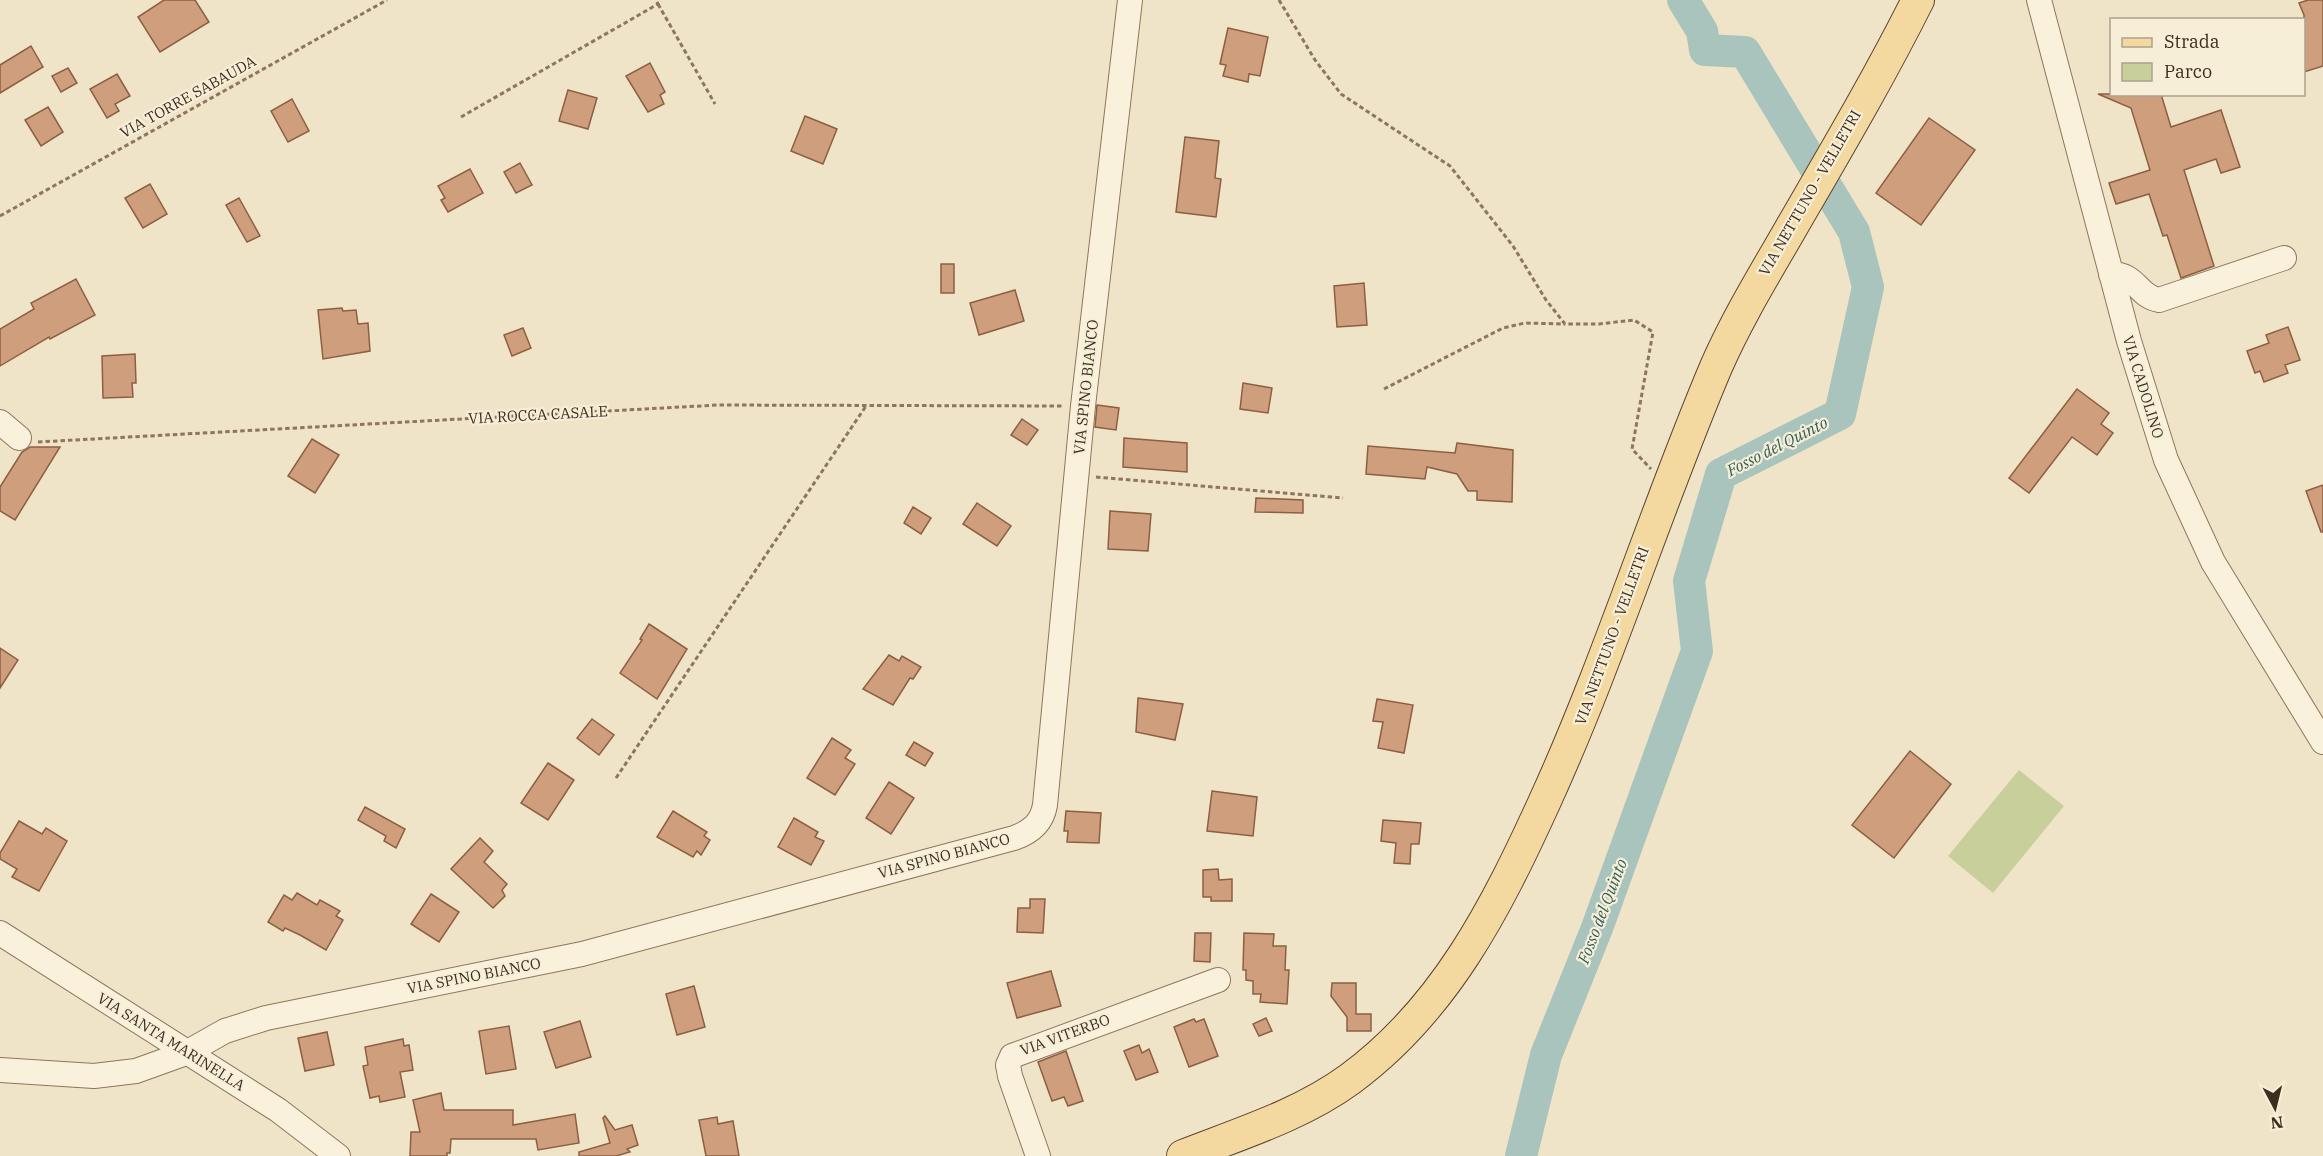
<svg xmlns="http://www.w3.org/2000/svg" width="2323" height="1156" font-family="'IBM Plex Serif',serif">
<rect width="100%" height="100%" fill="#f0e4c8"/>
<path fill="#c9cf9b" d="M2019,770L2064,806L1993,893L1948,856Z"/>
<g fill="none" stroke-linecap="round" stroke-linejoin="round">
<path stroke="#a9c4bc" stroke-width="32" d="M1521,1156L1546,1055L1597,928L1697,651L1689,581L1721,474L1840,414L1868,287L1854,232L1745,52L1705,50L1702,31L1683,0"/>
</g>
<g fill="#cf9f7d" stroke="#8d5f41" stroke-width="1.5">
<path d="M164,0H195L209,22L160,52L138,17Z"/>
<path d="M2308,0H2323V66L2304,72V15L2299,3Z"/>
<path d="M1228,28L1268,37L1260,76L1249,74L1248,82L1223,76L1226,65L1220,64Z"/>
<path d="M31,46L43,67L0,93V65Z"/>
<path d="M650,63L665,92L660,95L664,104L648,112L626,76Z"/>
<path d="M68,68L77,83L61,92L52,76Z"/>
<path d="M117,74L130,96L115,104L119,111L107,118L90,89Z"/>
<path d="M568,90L597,98L588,129L559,121Z"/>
<path d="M2098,94H2161L2171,127L2221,110L2240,167L2221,173L2216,159L2184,170L2214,266L2181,278L2167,235L2163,236L2149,194L2116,204L2109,183L2150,170L2131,108Z"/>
<path d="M292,99L309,131L288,142L271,111Z"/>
<path d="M48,107L63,132L41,146L25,120Z"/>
<path d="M805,116L837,129L823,164L791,151Z"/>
<path d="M1929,118L1975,150L1921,225L1876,193Z"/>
<path d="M1185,137L1219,141L1215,178L1221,179L1216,217L1176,212Z"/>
<path d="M520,163L532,185L516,193L504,172Z"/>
<path d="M470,169L483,193L448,212L441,200L445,198L438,186Z"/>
<path d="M150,184L167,214L143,228L125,198Z"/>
<path d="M239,198L260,236L247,242L226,205Z"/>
<rect x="941" y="264" width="13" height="29"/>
<path d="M76,279L95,315L50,339L49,337L0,366V329L34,309L31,303Z"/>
<path d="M1364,283L1367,325L1337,327L1334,286Z"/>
<path d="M1015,290L1024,321L979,335L970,303Z"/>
<path d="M342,308L343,311L356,310L358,324L368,323L370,351L323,359L318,310Z"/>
<path d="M2288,327L2300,360L2285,365L2288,373L2264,382L2260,371L2255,373L2247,351L2269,343L2266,335Z"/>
<path d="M523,328L531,348L512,356L504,335Z"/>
<path d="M135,354L136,383H132L133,397L103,398L102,356Z"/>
<path d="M1243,383L1272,388L1268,413L1240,409Z"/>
<path d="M2077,389L2109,413L2101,424L2113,433L2097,455L2072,437L2029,493L2009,478Z"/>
<path d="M1097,405L1119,408L1116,430L1095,427Z"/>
<path d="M1022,419L1038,430L1027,445L1011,435Z"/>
<path d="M1124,438L1187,443V472L1123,467Z"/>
<path d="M312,439L339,455L315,493L288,476Z"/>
<path d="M1457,443L1513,450L1512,502L1477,500V491H1468L1457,474L1427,467L1425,479L1366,474L1368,446L1455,453Z"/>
<path d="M30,447H60L15,520L0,511V487L22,452Z"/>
<path d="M2323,485V532H2321L2306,491Z"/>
<path d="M1256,498L1303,500V513L1255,512Z"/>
<path d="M977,503L1011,526L997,546L963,524Z"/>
<path d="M913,507L931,518L921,534L904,523Z"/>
<path d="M1110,511L1151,514L1148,551L1108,549Z"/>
<path d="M649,624L687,649L657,699L620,673L642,640L640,639Z"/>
<path d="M0,648L18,660L0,688Z"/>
<path d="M889,655L899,661L902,656L921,667L913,679L910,678L893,705L863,689Z"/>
<path d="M1138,698L1183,704L1175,740L1136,732Z"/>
<path d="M1377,699L1413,705L1404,753L1378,748L1383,722L1373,721Z"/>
<path d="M592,719L614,735L599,755L577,738Z"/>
<path d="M832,738L851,750L845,758L855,764L835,795L807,778Z"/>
<path d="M914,742L933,753L925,766L906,755Z"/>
<path d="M1910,751L1951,784L1894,858L1852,825Z"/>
<path d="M548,763L574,780L548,820L521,803Z"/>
<path d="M889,782L914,798L891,834L866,818Z"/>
<path d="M1212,791L1257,797L1253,836L1207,831Z"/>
<path d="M365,807L405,829L396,848L384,841L386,836L358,820Z"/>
<path d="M673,811L707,832L704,836L710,840L701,855L697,851L693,857L657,837Z"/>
<path d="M1066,811L1101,813L1099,843L1067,842L1068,831H1064Z"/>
<path d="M794,818L818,832L815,837L824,841L811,865L778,847Z"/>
<path d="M1383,820L1421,823L1419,844H1411L1410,864L1394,863L1396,843L1381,841Z"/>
<path d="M19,821L42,834L46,828L67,841L39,891L12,877L17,869L0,859V853Z"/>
<path d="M480,838L493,851L484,862L507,884L502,890L505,896L493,908L451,869Z"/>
<path d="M1218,869L1219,880L1232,879V901H1211V897H1203V870Z"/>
<path d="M297,893L317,905L320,900L340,911L336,916L343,920L326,950L300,935L285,928L283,931L268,922L284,895L292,900Z"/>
<path d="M431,894L459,912L439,942L411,924Z"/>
<path d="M1030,899H1045L1043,933L1017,932L1018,908H1030Z"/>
<path d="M1195,933H1211L1210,962L1194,961Z"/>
<path d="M1244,933L1274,934L1273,946H1286L1285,970H1289L1287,1004L1260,1002L1261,994H1253V981L1246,980V970H1243Z"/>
<path d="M1051,971L1061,1006L1017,1018L1007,983Z"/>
<path d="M1332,983H1356V1014H1371V1031H1347V1017L1331,996Z"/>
<path d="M694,986L705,1027L677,1035L666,994Z"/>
<path d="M1266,1018L1272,1031L1259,1036L1253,1024Z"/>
<path d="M1194,1019L1196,1022L1204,1019L1218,1056L1189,1067L1174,1027Z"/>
<path d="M580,1021L591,1057L556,1068L544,1032Z"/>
<path d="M509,1026L516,1069L486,1074L479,1031Z"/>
<path d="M327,1032L334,1065L305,1071L298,1038Z"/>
<path d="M403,1039L404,1046L409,1045L413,1070L400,1072L405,1097L380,1102L379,1096L370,1098L363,1066L368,1065L365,1047Z"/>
<path d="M1139,1045L1142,1053L1149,1049L1158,1072L1136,1080L1124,1051Z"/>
<path d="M1066,1051L1083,1101L1068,1106L1064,1097L1052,1101L1038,1062Z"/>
<path d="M441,1093L444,1110H513V1125L575,1114L579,1143L538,1150L536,1139H451L450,1153H447V1156H410L411,1132H420L413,1100Z"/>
<path d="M605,1116L615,1130L632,1125L638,1145L627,1149L630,1152L616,1156H579V1152L610,1143L603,1118Z"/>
<path d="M717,1117L718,1124L733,1121L739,1156H706L699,1120Z"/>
</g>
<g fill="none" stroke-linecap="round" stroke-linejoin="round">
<defs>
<g id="minor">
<path d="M2039,0L2129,341L2166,460L2213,562L2323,742"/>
<path d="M2111,274C2137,274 2137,296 2159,300L2284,258"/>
<path d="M0,422L19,438"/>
<path d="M0,933L278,1110L338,1156"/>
<path d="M0,1070L94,1076L136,1071L186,1053L225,1031L266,1018L582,954L1014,838C1031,832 1042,823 1045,805L1083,406L1130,0"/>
<path d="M1038,1156L1010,1076L1008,1065L1012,1056L1218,980"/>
</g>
<path id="major" d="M1183,1156C1239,1134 1301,1115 1350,1079C1445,1009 1496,908 1544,803C1609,661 1655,511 1716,367C1737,319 1764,275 1790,230C1834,154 1879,78 1918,0"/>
</defs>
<use href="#minor" stroke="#8d765c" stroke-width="26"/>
<use href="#major" stroke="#5b4430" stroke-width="34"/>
<g stroke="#8d765c" stroke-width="3" stroke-dasharray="4.5 3" stroke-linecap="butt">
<path d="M1279,0L1315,60L1341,94L1450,166L1513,246L1546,300L1565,324H1599L1634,320L1653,332L1632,449L1651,469"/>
<path d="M658,4L715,104"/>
<path d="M461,117L658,4L656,0"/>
<path d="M0,216L387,0"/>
<path d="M1384,389L1503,328L1525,323L1565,324"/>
<path d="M38,442L718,405L1063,406"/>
<path d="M1096,477L1343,498"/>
<path d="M616,778L866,406"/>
</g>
<use href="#minor" stroke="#faf1dc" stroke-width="24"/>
<use href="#major" stroke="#f3d9a0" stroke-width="32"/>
</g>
<g text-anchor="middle" stroke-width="4.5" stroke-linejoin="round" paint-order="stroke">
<g font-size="15" fill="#3d2e20" stroke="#f7eed8">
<text transform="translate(188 97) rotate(-29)" y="5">VIA TORRE SABAUDA</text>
<text transform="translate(1810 193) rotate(-60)" y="5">VIA NETTUNO - VELLETRI</text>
<text transform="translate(1086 387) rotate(-84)" y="5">VIA SPINO BIANCO</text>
<text transform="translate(2143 387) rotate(73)" y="5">VIA CADOLINO</text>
<text transform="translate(538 415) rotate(-3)" y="5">VIA ROCCA CASALE</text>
<text transform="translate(1612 636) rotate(-70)" y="5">VIA NETTUNO - VELLETRI</text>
<text transform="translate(944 856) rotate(-15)" y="5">VIA SPINO BIANCO</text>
<text transform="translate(474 976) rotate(-11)" y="5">VIA SPINO BIANCO</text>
<text transform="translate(1065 1035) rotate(-20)" y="5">VIA VITERBO</text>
<text transform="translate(171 1042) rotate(32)" y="5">VIA SANTA MARINELLA</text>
</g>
<g font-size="16" font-style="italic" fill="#2f5d5a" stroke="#f7eed8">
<text transform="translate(1777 446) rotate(-27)" y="6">Fosso del Quinto</text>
<text transform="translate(1602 911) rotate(-69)" y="6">Fosso del Quinto</text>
</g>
</g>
<rect x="2110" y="18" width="195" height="78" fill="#f7eed8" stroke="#ada18e" stroke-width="1.5"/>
<rect x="2122" y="38" width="30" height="9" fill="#f3d9a0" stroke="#ada18e" stroke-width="1.5"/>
<text x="2164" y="48" font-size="18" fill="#3d2e20">Strada</text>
<rect x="2122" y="63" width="30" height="18" fill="#c9cf9b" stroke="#ada18e" stroke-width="1.5"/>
<text x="2164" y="78" font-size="18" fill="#3d2e20">Parco</text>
<g transform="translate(2275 1108) rotate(173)" stroke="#f7eed8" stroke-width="4.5" paint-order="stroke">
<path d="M0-4.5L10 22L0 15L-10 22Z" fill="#3d2e20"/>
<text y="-9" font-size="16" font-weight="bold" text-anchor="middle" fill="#3d2e20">N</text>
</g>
</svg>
